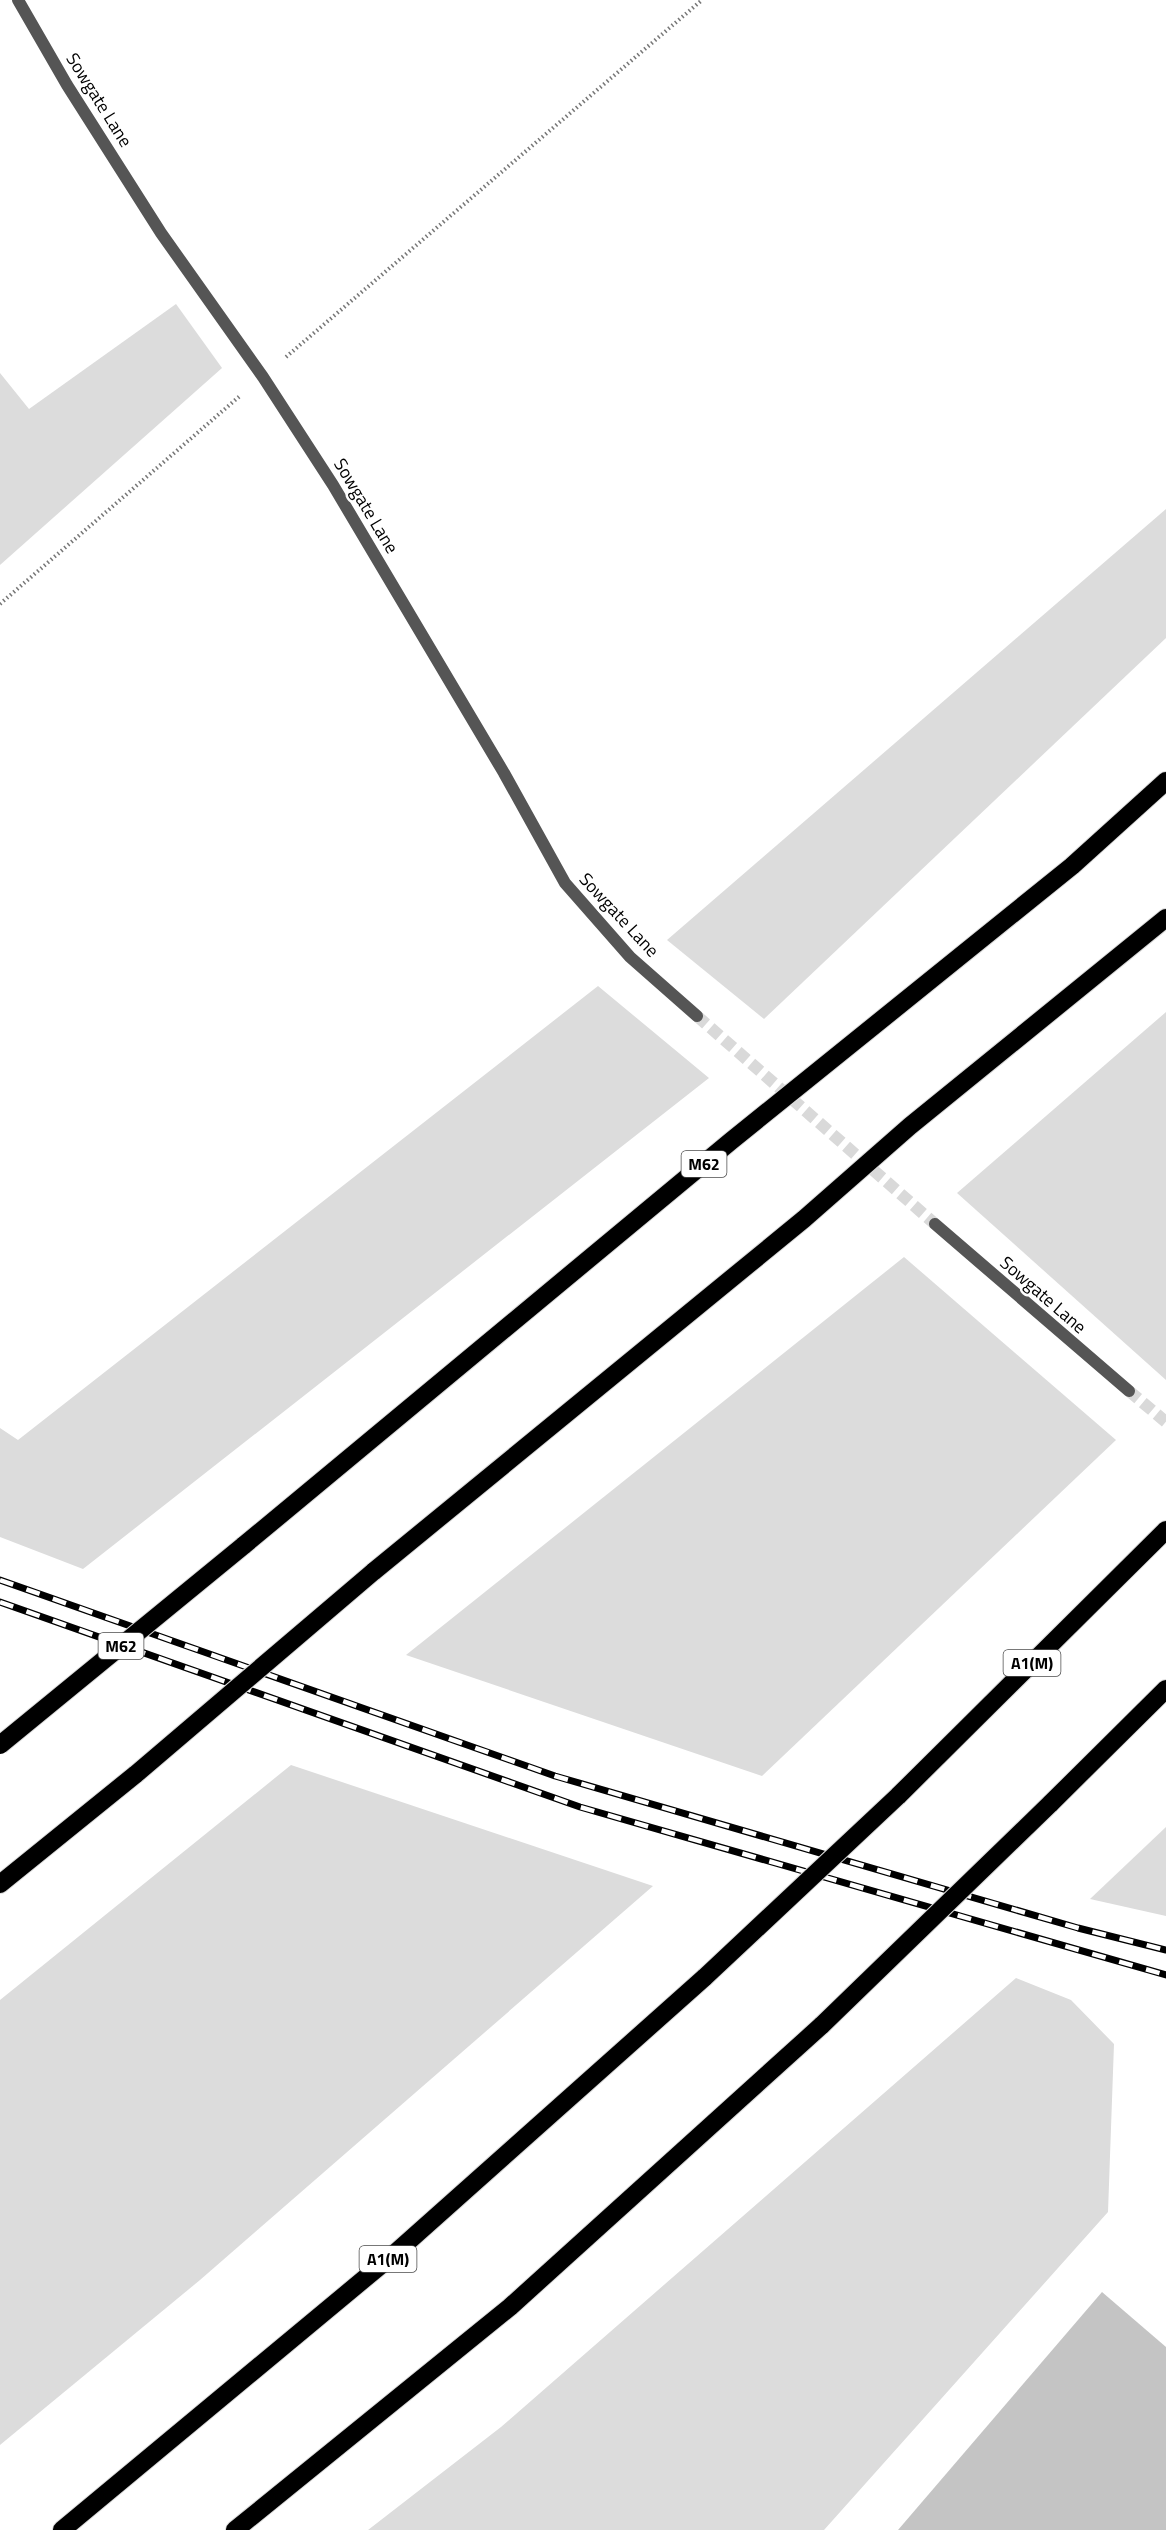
<svg xmlns="http://www.w3.org/2000/svg" width="1166" height="2530" font-family="'Titillium Web',sans-serif">
<rect width="100%" height="100%" fill="#fff"/>
<g fill="#dcdcdc">
<path d="M176,304L222,368L0,565V373L29,409Z"/>
<path d="M1166,509V638L764,1019L667,940Z"/>
<path d="M598,986L709,1078L83,1569L0,1537V1428L18,1440Z"/>
<path d="M1166,1012V1380L957,1193Z"/>
<path d="M904,1257L1116,1440L762,1776L406,1655Z"/>
<path d="M291,1765L653,1886L200,2280L0,2445V2000Z"/>
<path d="M1166,1827V1916L1090,1899Z"/>
<path d="M1016,1978L1071,2000L1114,2044L1108,2212L824,2530H368L501,2427Z"/>
</g>
<path fill="#c4c4c4" d="M1102,2292L1166,2347V2530H898Z"/>
<g fill="none" stroke-linecap="round" stroke-linejoin="round">
<g stroke="#d9d9d9" stroke-width="12" stroke-dasharray="12 6" stroke-linecap="butt">
<path d="M697,1016L935,1224"/>
<path d="M1129,1391L1166,1422"/>
</g>
<defs>
<g id="motorway">
<path d="M243,1546L731,1141L1072,866L1166,781"/>
<path d="M373,1572L804,1219L910,1126L1166,918"/>
<path d="M898,1796L1166,1530"/>
<path d="M1050,1804L1166,1689"/>
<path d="M0,1884L136,1774"/>
<path d="M62,2530L393,2255L705,1977"/>
<path d="M235,2530L510,2307L822,2025"/>
</g>
</defs>
<use href="#motorway" stroke="#dbdbdb" stroke-width="20"/>
<g stroke="#777" stroke-width="4" stroke-dasharray="1.5 3" stroke-linecap="butt">
<path d="M286,357L702,0"/>
<path d="M0,604L241,395"/>
</g>
<g stroke="#555" stroke-width="12">
<path d="M18,0L67,85L161,233L263,377L333,485L504,773L565,883L630,957L697,1016"/>
<path d="M935,1224L1129,1391"/>
</g>
<use href="#motorway" stroke="#000" stroke-width="18"/>
<defs>
<g id="rail">
<path d="M0,1580L555,1776L1078,1928L1166,1950"/>
<path d="M0,1602L580,1807L1166,1975"/>
</g>
</defs>
<use href="#rail" stroke="#000" stroke-width="7"/>
<use href="#rail" stroke="#fff" stroke-width="4.5" stroke-dasharray="14" stroke-linecap="butt"/>
<defs>
<g id="motorway-bridge">
<path d="M0,1745L243,1546"/>
<path d="M136,1774L373,1572"/>
<path d="M705,1977L898,1796"/>
<path d="M822,2025L1050,1804"/>
</g>
</defs>
<use href="#motorway-bridge" stroke="#dbdbdb" stroke-width="20" stroke-linecap="butt"/>
<use href="#motorway-bridge" stroke="#000" stroke-width="18"/>
</g>
<g text-anchor="middle" stroke-width="5" stroke-linejoin="round" paint-order="stroke">
<g fill="#fff" stroke="#4c4c4c" stroke-width="1.5">
<rect x="681.5" y="1151" width="45" height="26" rx="4.5"/>
<rect x="98.5" y="1633" width="45" height="26" rx="4.5"/>
<rect x="1003.5" y="1650" width="57" height="26" rx="4.5"/>
<rect x="359.5" y="2246" width="57" height="26" rx="4.5"/>
</g>
<g font-size="16" font-weight="bold" fill="#000">
<text x="704" y="1170">M62</text>
<text x="121" y="1652">M62</text>
<text x="1032" y="1669">A1(M)</text>
<text x="388" y="2265">A1(M)</text>
</g>
<g font-size="18" fill="#000" stroke="#fff">
<text transform="translate(99 100) rotate(58)" y="6">Sowgate Lane</text>
<text transform="translate(366 506) rotate(59)" y="6">Sowgate Lane</text>
<text transform="translate(619 915) rotate(47)" y="6">Sowgate Lane</text>
<text transform="translate(1043 1295) rotate(41)" y="6">Sowgate Lane</text>
</g>
</g>
</svg>
